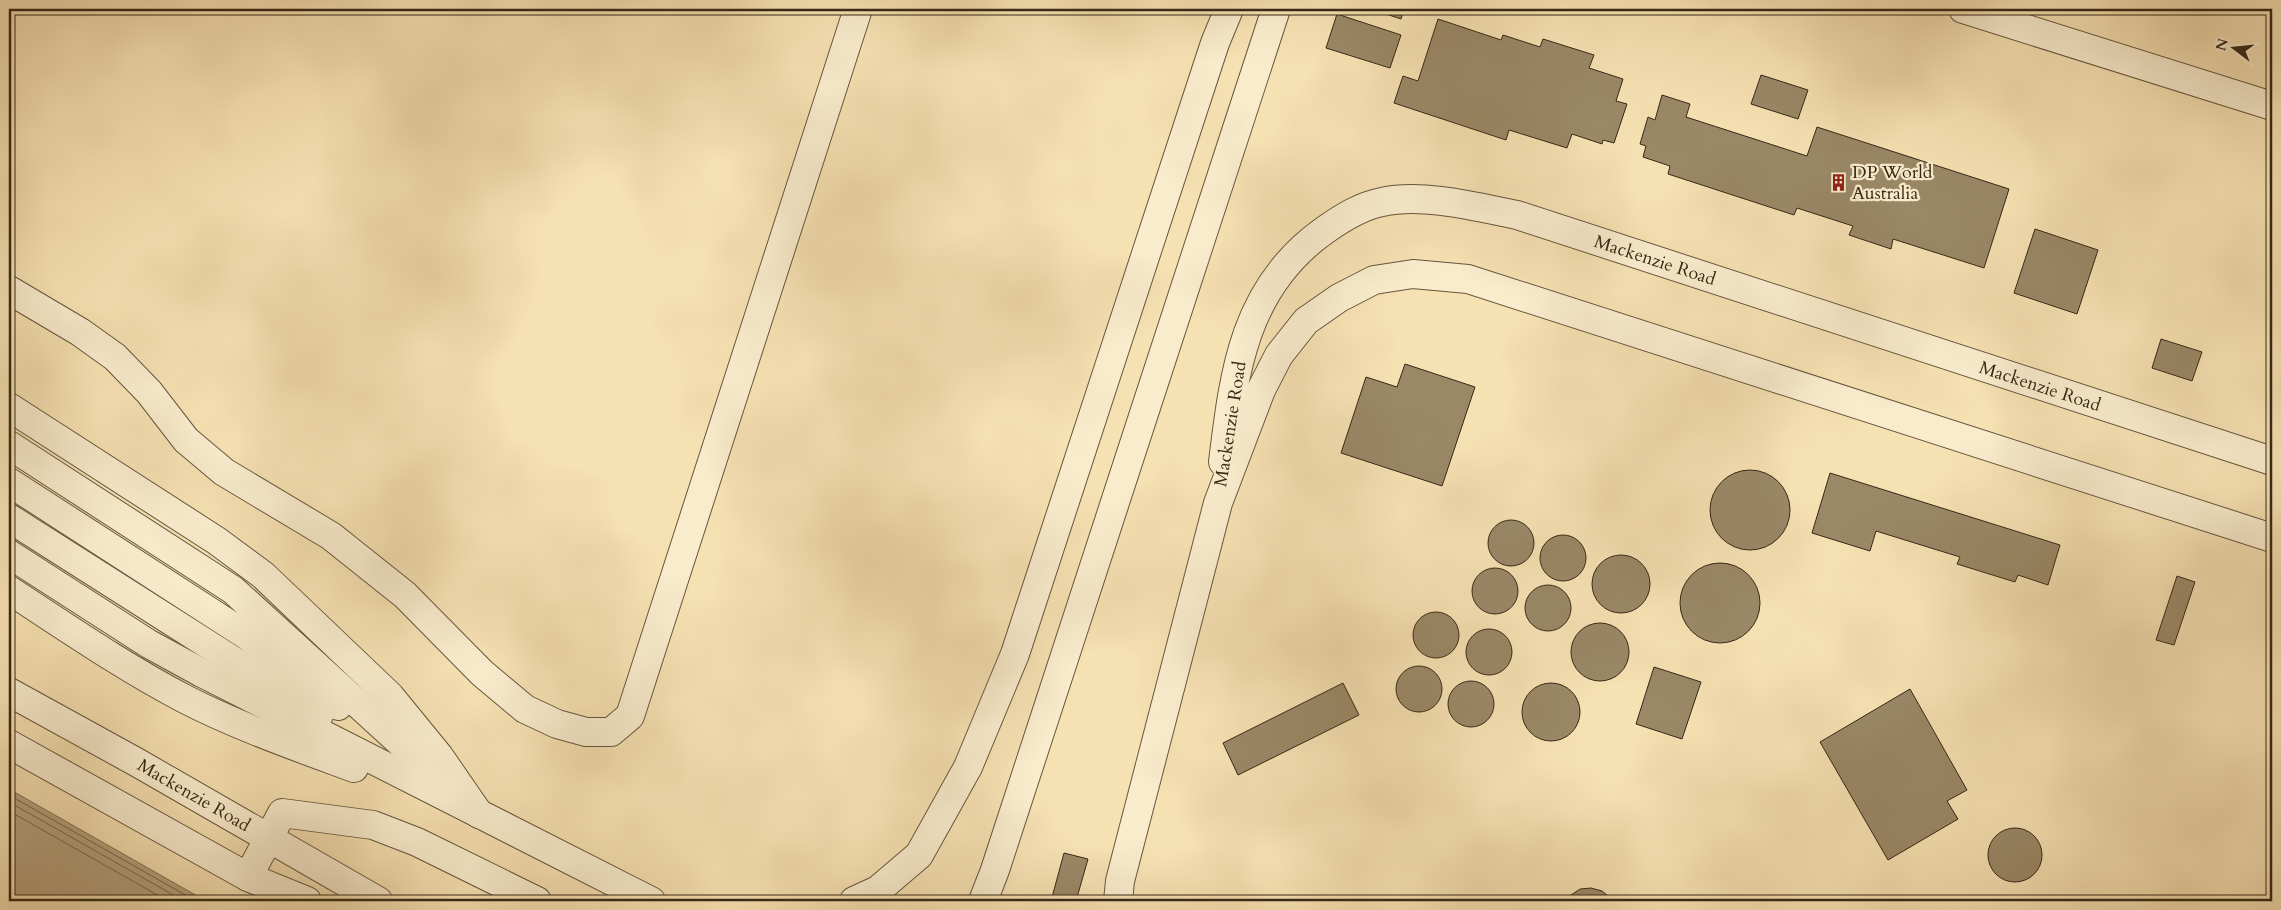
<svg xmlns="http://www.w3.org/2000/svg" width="2281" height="910" font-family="Cardo,serif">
<rect width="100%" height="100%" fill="#f6e1b2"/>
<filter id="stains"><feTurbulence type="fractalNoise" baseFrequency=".004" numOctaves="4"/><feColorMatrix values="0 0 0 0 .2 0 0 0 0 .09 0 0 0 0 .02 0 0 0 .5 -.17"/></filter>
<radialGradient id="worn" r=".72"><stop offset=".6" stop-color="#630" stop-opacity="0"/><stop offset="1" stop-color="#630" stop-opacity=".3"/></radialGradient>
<path fill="#b5a27d" stroke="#827154" d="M9,789L206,901H9Z"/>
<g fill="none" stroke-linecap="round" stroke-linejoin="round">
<g stroke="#76654a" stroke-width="1">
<path d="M9,795L196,901"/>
<path d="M9,802L184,901"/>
<path d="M9,811L168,901"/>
</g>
</g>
<g fill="#9a8867" stroke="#362816">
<path d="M1371,9H1404L1401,19Z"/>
<path d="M1337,14L1401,35L1390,68L1326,48Z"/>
<path d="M1438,19L1501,40L1503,35L1540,47L1543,39L1594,55L1589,68L1623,79L1616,101L1627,104L1614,143L1603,140L1602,144L1572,134L1567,148L1509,130L1506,140L1394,103L1403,76L1418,81Z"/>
<path d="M1761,75L1808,90L1798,119L1751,104Z"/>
<path d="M1662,95L1690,104L1686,117L1807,156L1817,127L2009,189L1984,268L1893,239L1891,249L1849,235L1853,226L1797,208L1794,215L1668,174L1670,166L1643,157L1646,146L1640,144L1648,117L1655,120Z"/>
<path d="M2035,229L2098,250L2077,314L2014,293Z"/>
<path d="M2161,339L2202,352L2192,381L2152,368Z"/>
<path d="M1405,364L1475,387L1442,486L1341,453L1366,377L1397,387Z"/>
<circle cx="1750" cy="510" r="40"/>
<path d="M1830,473L2060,545L2048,585L2018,575L2015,582L1957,564L1960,557L1876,531L1870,551L1812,533Z"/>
<circle cx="1511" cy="543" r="23"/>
<circle cx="1563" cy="558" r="23"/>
<circle cx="1621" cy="584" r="29"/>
<circle cx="1720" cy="603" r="40"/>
<circle cx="1495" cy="591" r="23"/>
<path d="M2177,576L2195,582L2174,645L2156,640Z"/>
<circle cx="1548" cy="608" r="23"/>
<circle cx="1436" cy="635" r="23"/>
<circle cx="1600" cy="652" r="29"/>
<circle cx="1489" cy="652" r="23"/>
<circle cx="1419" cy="689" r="23"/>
<path d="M1654,667L1701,682L1682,739L1636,724Z"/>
<circle cx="1471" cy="704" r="23"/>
<path d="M1343,683L1359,715L1238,775L1223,743Z"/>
<circle cx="1551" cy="712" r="29"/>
<path d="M1910,689L1967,790L1947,801L1958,819L1888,860L1820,742Z"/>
<circle cx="2015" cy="855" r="27"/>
<path d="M1064,853L1088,859L1076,901H1051Z"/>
<path d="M1591,888L1602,891L1614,901H1562L1580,889Z"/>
</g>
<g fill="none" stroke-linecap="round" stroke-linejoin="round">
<defs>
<g id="minor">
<path d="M1963,9L2272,106"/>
<path d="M9,290L80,332L115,357L149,392L186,440L224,472L331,536L405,595L482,673L525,709L557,724L586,732H611L630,716L858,9"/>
<path d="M9,407L217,541L263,575L390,696L439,756L479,814"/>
<path d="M9,445L233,590L436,775"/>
<path d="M1223,462C1234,371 1244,287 1325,230C1342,218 1361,206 1382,202C1423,193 1477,207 1517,215L2272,461"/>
<path d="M9,482L246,635L338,706"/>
<path d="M9,518L319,715"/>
<path d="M9,554L149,644L202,673L651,901"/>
<path d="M9,590C66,627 122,666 183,698C237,726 297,747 354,768"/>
<path d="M9,692L138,763L378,901"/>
<path d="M9,744L248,877L307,901"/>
<path d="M248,877L282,813L373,825L417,842L537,901"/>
<path d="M854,901L878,890L919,855L968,767L1015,654L1215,43L1229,9"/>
<path d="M983,901L995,870L1276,9"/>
<path d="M1118,901L1120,881L1218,503L1261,390L1279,355L1306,321L1339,298L1374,280L1413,274L1468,279L2272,538"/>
</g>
</defs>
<use href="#minor" stroke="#66563d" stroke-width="30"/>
<use href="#minor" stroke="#f9eccd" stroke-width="28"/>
</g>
<defs>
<symbol id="building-bare" viewBox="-9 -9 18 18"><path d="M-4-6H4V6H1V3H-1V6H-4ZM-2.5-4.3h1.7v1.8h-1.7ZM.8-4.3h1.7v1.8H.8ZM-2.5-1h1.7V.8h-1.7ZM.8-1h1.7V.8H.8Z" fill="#8f2418" stroke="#f9eccd" stroke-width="2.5" paint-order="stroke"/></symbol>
</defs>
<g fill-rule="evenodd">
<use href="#building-bare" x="1826" y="170" width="25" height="25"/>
</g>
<g text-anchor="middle" stroke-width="4.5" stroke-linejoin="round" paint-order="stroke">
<g font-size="18" fill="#362816" stroke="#f9eccd" text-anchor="start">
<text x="1852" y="178">DP World<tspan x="1852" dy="21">Australia</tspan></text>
</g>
<g font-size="18" fill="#362816" stroke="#f9eccd">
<text transform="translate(1655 260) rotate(18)" y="6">Mackenzie Road</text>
<text transform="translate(2040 386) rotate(18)" y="6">Mackenzie Road</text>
<text transform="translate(1230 424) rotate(-81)" y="6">Mackenzie Road</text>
<text transform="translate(194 795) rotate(30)" y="6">Mackenzie Road</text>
</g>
</g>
<rect width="2281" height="910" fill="none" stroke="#f6e1b2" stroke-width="30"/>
<rect x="10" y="10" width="2261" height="890" fill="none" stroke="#362816" stroke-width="2.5"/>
<rect x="15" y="15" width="2251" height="880" fill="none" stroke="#362816"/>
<g transform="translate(2234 48) rotate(286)" stroke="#f9eccd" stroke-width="4" paint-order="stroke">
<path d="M0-4L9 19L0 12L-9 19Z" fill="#362816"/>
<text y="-8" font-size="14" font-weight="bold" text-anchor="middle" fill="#362816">N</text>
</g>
<rect width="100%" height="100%" filter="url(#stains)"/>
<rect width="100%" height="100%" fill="url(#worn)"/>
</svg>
